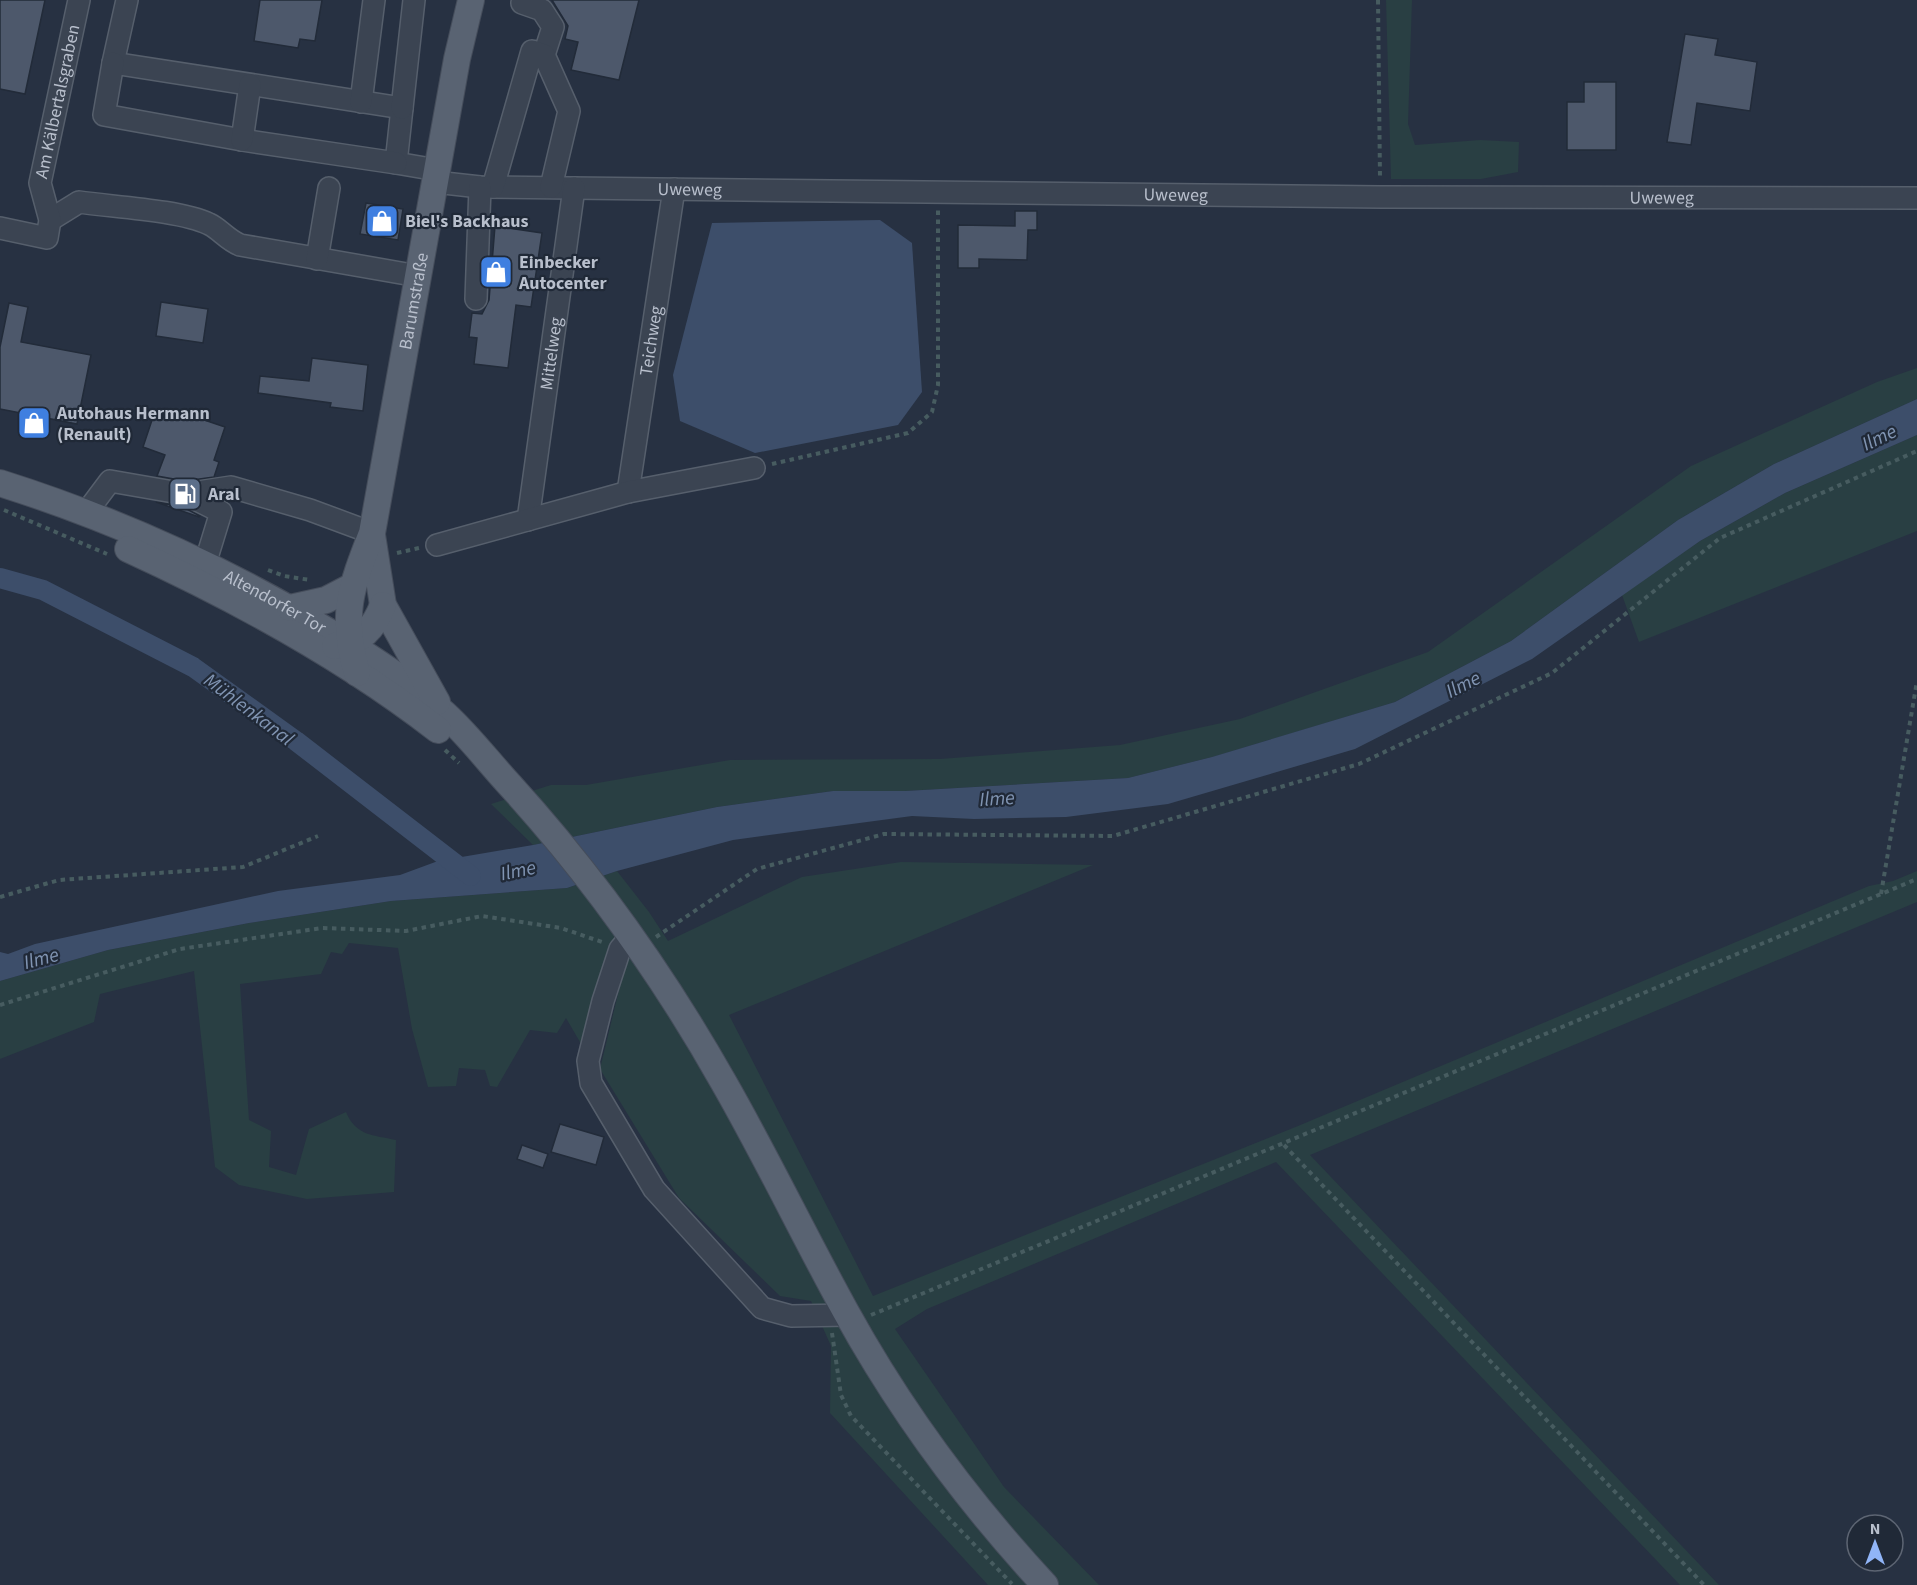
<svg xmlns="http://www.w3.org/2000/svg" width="1917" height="1585" font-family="'Source Sans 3',sans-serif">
<rect width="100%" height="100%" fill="#273142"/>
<g fill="#293f43">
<path d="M1386,0H1412L1408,124L1415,145L1480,140L1519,142L1518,172L1481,179H1391Z"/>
<path d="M1917,368V399L1774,464L1678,520L1511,641L1395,702L1216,756L1128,778L905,791H833L717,807L533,845L491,804L551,785H586L730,760L940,759L1120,745L1240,719L1428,652L1691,466L1877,382Z"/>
<path d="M1917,435V531L1639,642L1622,595L1700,541L1785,493Z"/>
<path d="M901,862L1093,865L729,1015L873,1296L1298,1126L1869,886L1893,881L1917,871V902L1310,1155L1719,1585H1680L1276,1162L927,1309L895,1329L1004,1487L1099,1585H988L830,1413L831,1346L811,1301L780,1296L679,1198L600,1069L625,965L611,941L584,1049L566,1018L557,1033L530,1030L497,1087L490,1086L485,1070L459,1068L456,1086L428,1087L412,1029L398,948L349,943L342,954L331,952L321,974L240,984L249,1120L271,1131L269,1167L296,1175L309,1129L346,1112C356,1136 373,1135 396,1140L394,1192L307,1199L239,1185L215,1167L194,971L100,994L94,1022L0,1059V981L108,950L249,923L391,901L567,888L617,871L649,912L668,941L802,877Z"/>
</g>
<g fill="#3d4e6a">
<path d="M880,220L912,243L922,392L898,425L755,453L680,421L673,375L712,223Z"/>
<path d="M1917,399V435L1785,493L1700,541L1532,659L1355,749L1168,804L1066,817L974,819L912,816L733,840L617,871L567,888L391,901L249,923L108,950L0,981V952L8,954L35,944L278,891L400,875L438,861L533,845L717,807L833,791H905L1128,778L1212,757L1395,702L1511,641L1678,520L1774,464Z"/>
</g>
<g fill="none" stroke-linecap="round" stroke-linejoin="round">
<path stroke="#3d4e6a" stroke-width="20" d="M0,578L43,590L193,667L296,741L471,876"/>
</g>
<g fill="#4d586b" stroke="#222b39" stroke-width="1.5">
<path d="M0,0H45L25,94L0,89Z"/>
<path d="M260,0H322L315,41L300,39L298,48L254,41Z"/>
<path d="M552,0H639L619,80L571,70L578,42L565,39L568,26Z"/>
<path d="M1685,34L1718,39L1715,55L1757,62L1750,111L1697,103L1691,145L1667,142Z"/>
<path d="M1584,82H1616V150H1567V102H1584Z"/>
<path d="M366,203L403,209L398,240L360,234Z"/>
<path d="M1015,211H1037V230H1028L1027,260L979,259V268H958V225L1015,226Z"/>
<path d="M495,226L542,233L531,307L516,305L508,368L474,364L477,338L469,337L472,313L482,314L489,300Z"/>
<path d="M161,302L208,309L203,343L156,336Z"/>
<path d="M9,303L28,307L21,342L91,355L77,424L0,409V347Z"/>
<path d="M312,358L368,365L363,411L330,407L331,403L258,393L260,376L309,381Z"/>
<path d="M172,409L225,427L214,460L219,462L214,477L185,481L157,476L165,455L143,447L154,414L169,419Z"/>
<path d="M156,502L181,506L200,516L199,517Z"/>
<path d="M560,1124L604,1137L596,1165L551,1152Z"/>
<path d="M522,1145L548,1154L543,1168L517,1159Z"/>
</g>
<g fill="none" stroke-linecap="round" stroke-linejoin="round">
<defs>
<g id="minor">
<path d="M127,0L113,63L402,108L396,163L437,170"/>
<path d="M522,3L542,10L553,27L544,55"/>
<path d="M113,63L104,115L242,140L396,163"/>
<path d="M361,102L374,0"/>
<path d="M402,108L414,0"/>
<path d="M242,140L250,85"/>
<path id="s1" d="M435,182L480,187L1380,197L1917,198"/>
<path d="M493,187L532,51L544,55L569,111L551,187"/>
<path d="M50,220L79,202C113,207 180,210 209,224C220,229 226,239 240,245L418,276"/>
<path id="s2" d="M0,228L47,238L50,220L40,183L79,0"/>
<path d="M317,259L329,188"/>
<path d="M476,299L480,187"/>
<path id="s3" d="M628,492L674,189"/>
<path d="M185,494L231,487L310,510L372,533"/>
<path d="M86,513L110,481L185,494L221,512L205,564"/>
<path id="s4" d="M528,520L574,188"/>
<path d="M437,545L628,492L754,468"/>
<path d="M632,935L620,949L603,1001L588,1061L591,1083L654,1189L762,1308L791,1316L848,1315"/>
</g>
<g id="major">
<path id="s5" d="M0,483C117,520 231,572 336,636C373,659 412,684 445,714C468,735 487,760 508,783C592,875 663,975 724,1083C767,1158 804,1236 846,1312C900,1410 969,1503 1045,1585"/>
<path d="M372,535L383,605L437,702"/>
<path d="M128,549C237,599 344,657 438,730"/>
<path d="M290,608L326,600L351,587"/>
<path d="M335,646C361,643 374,628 383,605"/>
<path id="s6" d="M357,673C340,615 351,587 372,533L457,59L471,0"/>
</g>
</defs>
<use href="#minor" stroke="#565f6c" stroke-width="24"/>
<use href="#major" stroke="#454d5b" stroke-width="28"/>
<g stroke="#475c60" stroke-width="4" stroke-dasharray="4.5 4.5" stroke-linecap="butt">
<path d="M1378,0L1380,178"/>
<path d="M772,464L908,433L932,412L938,385V210"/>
<path d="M4,510L107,554"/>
<path d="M397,553L419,548"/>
<path d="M268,570L284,576L310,580"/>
<path d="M445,750L459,763"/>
<path d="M1881,894L1917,681"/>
<path d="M0,897L59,880L243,867L318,836"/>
<path d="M656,937L757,869L884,834L1113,836L1359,764L1552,673L1720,538L1917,451"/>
<path d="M0,1005L180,949L322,928L406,931L482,916L561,928L602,942"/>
<path d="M1284,1145L1704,1585"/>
<path d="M871,1315L1917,879"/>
<path d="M832,1333L841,1395L851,1416L1012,1584"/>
</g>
<use href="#minor" stroke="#3b4452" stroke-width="21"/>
<use href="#major" stroke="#596372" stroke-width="26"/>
</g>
<defs>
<symbol id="shop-square" viewBox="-11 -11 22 22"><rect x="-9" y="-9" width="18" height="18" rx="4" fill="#3f7fe0" stroke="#202937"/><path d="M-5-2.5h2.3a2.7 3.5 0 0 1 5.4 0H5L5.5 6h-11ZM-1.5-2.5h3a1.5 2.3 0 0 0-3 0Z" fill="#fff"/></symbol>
<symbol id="fuel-square" viewBox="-11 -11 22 22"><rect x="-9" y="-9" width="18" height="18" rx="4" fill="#5c6f8a" stroke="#202937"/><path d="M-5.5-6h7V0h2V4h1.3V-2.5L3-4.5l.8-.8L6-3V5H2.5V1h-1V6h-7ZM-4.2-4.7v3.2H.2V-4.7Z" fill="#fff"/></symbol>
</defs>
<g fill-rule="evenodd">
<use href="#shop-square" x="363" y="202" width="38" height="38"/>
<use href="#shop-square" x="477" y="253" width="38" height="38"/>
<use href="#shop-square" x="15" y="404" width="38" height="38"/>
<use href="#fuel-square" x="166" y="475" width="38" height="38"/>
</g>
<g text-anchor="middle" stroke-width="4.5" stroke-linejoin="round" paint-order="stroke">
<g font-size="18" fill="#b8bfcc" stroke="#202937">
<text dy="6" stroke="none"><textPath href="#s2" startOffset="188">Am Kälbertalsgraben</textPath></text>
<text dy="6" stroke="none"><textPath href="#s1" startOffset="255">Uweweg</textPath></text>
<text dy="6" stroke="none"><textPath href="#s1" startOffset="741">Uweweg</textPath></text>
<text dy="6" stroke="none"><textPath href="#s1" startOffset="1227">Uweweg</textPath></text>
<text dy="6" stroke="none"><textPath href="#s6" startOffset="380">Barumstraße</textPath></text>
<text dy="6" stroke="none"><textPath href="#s3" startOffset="153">Teichweg</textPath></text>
<text dy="6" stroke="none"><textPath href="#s4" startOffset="168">Mittelweg</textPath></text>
<text dy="6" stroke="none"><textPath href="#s5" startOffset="300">Altendorfer Tor</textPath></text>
</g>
<g font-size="18" font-weight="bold" fill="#b8bfcc" stroke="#202937" text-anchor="start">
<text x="405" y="227">Biel's Backhaus</text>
<text x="519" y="268">Einbecker<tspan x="519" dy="21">Autocenter</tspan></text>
<text x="57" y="419">Autohaus Hermann<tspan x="57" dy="21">(Renault)</tspan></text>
<text x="208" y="500">Aral</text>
</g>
<g font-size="20" font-style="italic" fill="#8094b2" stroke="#202937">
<text transform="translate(1879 437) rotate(-26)" y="7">Ilme</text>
<text transform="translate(1463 684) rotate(-27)" y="7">Ilme</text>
<text transform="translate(249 709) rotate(37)" y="7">Mühlenkanal</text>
<text transform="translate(997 798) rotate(-4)" y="7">Ilme</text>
<text transform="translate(518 870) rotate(-12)" y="7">Ilme</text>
<text transform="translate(41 958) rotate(-15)" y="7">Ilme</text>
</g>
</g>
<g transform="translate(1875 1543)"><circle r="28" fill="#202937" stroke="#5d6573" stroke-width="1.5"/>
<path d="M0-4.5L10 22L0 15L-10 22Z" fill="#91b5f7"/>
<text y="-9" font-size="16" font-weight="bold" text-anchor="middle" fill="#b8bfcc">N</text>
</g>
</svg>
